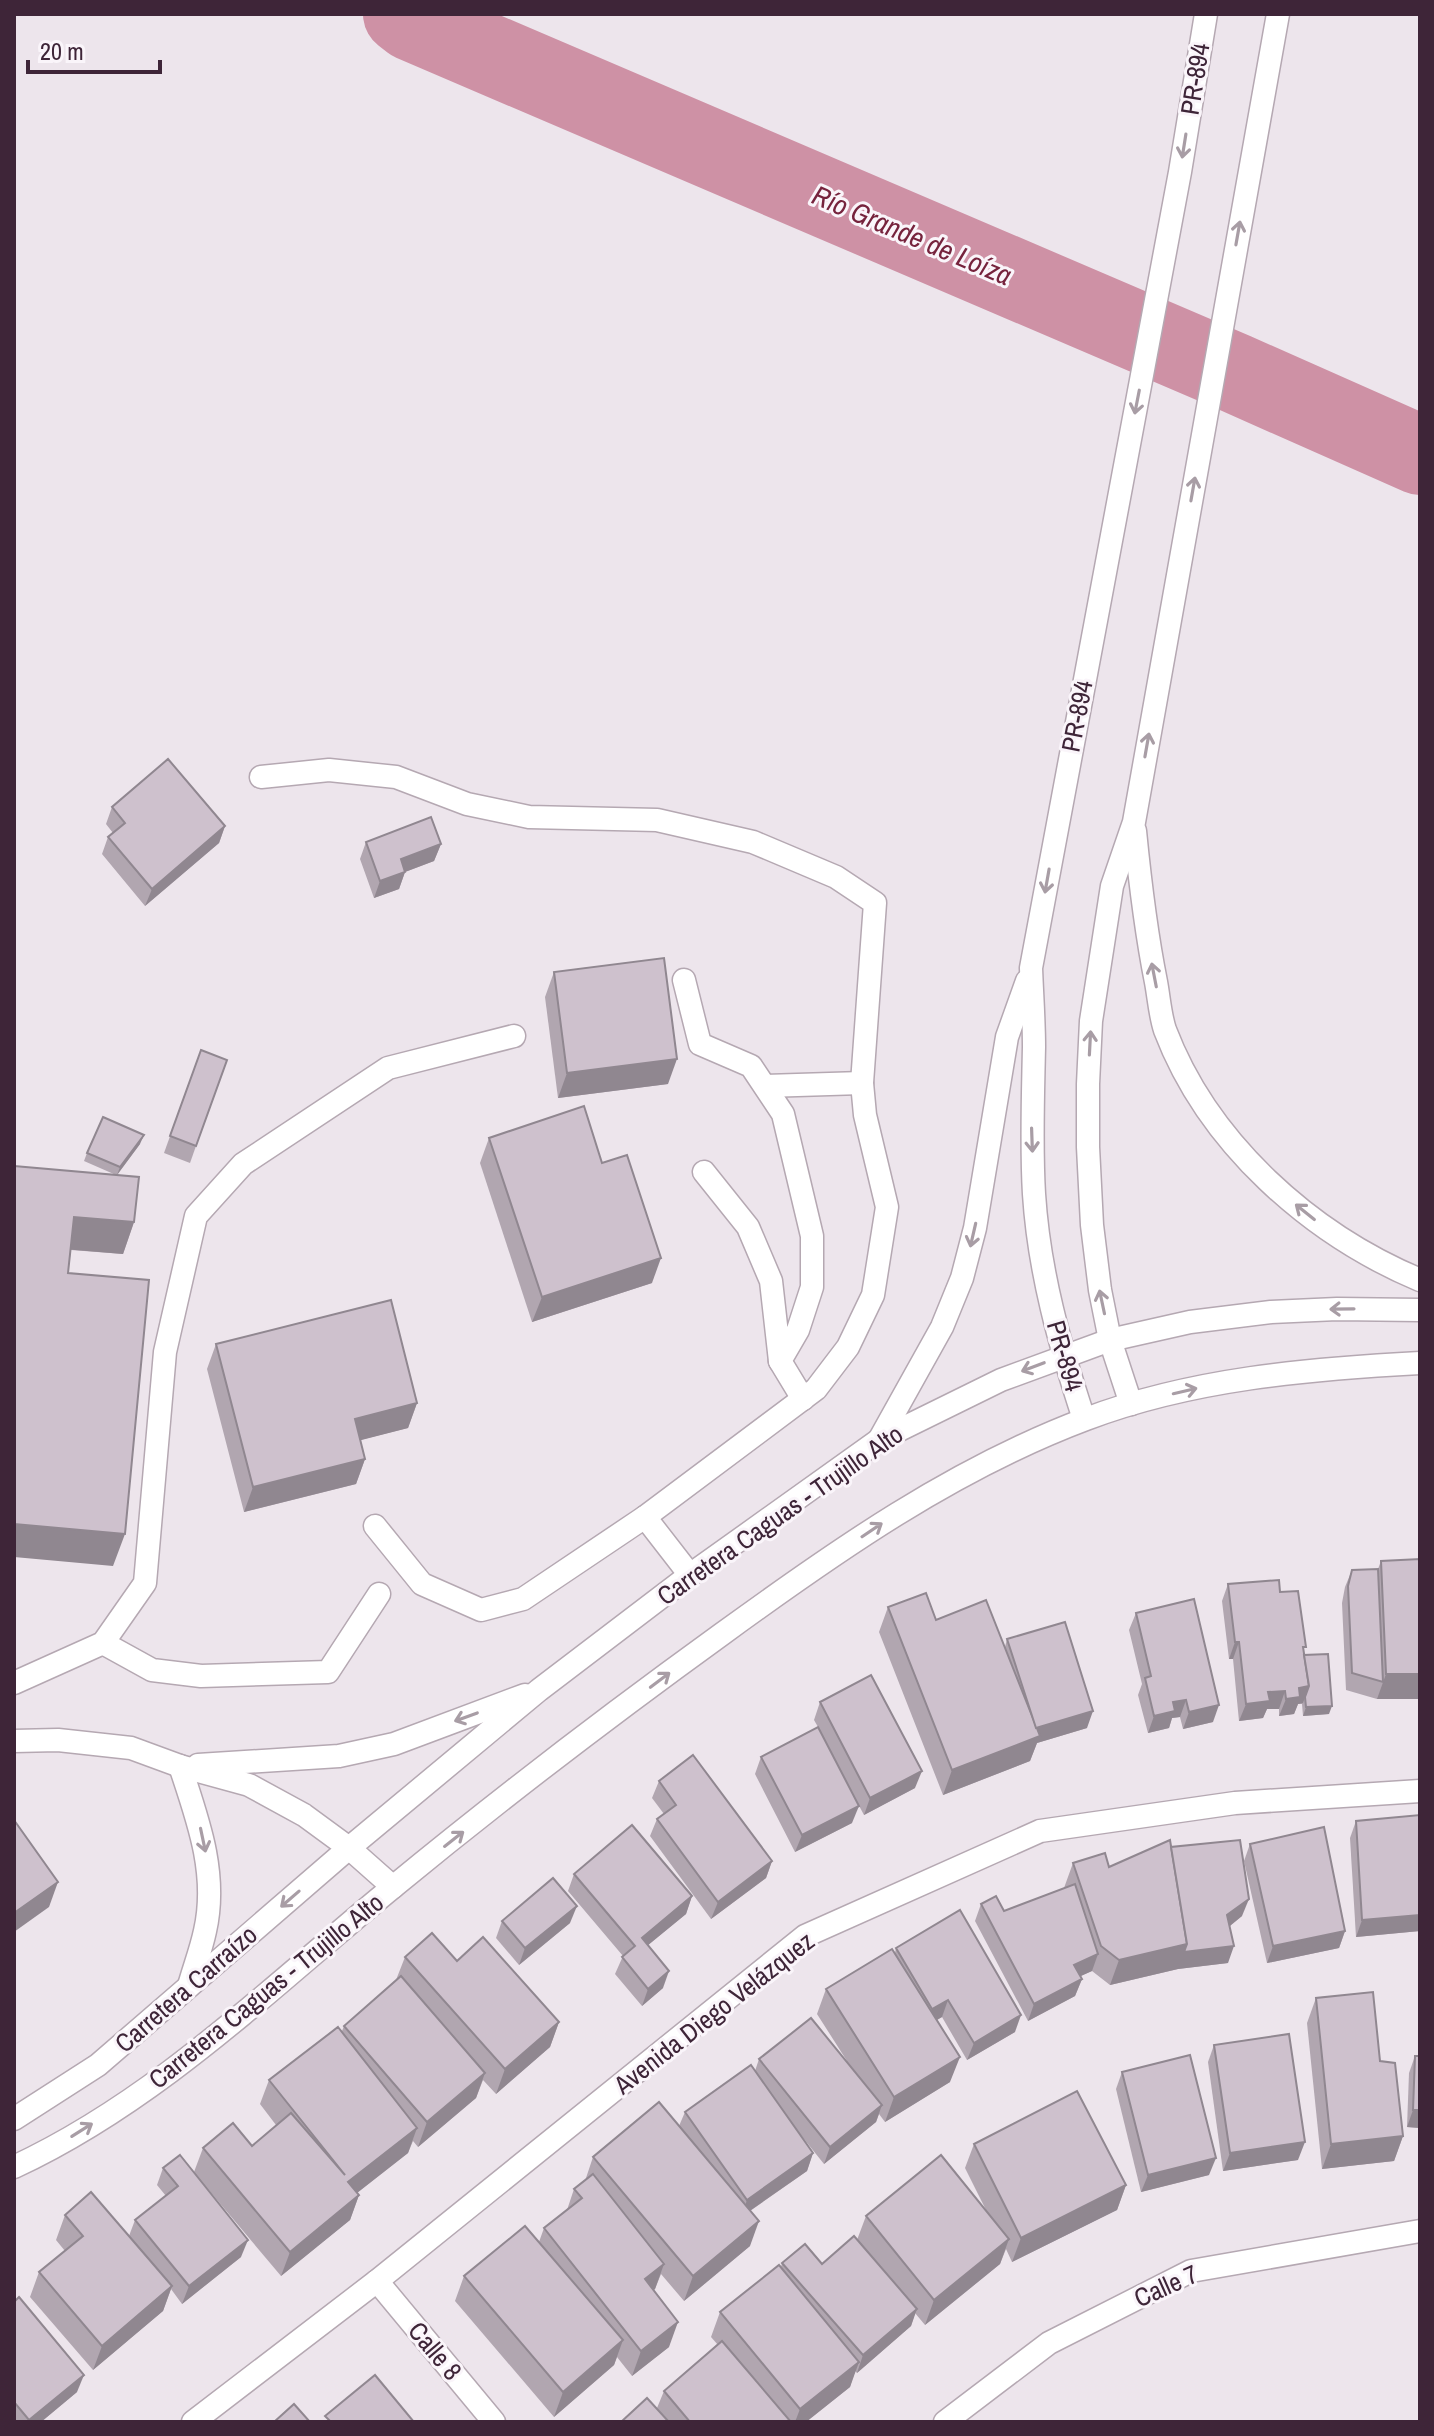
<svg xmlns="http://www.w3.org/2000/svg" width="1434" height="2436" font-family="'Archivo Narrow',sans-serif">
<rect width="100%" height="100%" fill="#ede5ec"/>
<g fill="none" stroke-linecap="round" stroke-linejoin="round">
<path stroke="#ce91a5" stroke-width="80" d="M403,14L412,21L1235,373L1420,455"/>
<defs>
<g id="service">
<path d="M261,777L329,770L396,777L467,804L529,817L657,820L753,842L836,877L875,903L862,1083L865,1115L887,1207L873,1295L848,1347L816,1389L645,1517L690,1575"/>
<path d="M684,980L700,1044L751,1066L783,1114L812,1236V1287L798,1330L780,1361L803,1399"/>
<path d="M765,1086L862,1083"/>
<path d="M704,1172L748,1227L771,1281L780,1361"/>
<path d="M375,1526L422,1584L481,1610L523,1599L645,1517"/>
<path d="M103,1643L152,1670L201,1676L328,1672L379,1594"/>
<path d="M14,1683L103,1643L145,1583L165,1352L196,1216L243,1164L388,1068L514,1036"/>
</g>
<g id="minor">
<path d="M377,2281L494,2422"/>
<path d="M193,2422L377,2281L805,1936L1040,1831L1235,1803L1420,1791"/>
<path d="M945,2422L1049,2343L1191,2271L1420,2231"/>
</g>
<g id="tertiary">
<path d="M1135,831C1140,882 1146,932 1156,982C1159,998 1160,1015 1165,1030C1208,1143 1310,1234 1420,1280"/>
<path d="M1131,1404L1110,1340L1100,1290L1092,1225L1088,1147V1084L1091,1021L1112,886L1134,822L1278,14"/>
<path d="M1084,1419C1060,1346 1039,1272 1034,1194C1031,1145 1033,1096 1034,1047C1034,1021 1032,995 1031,968L1180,172L1206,14"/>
<path d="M879,1440L942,1327L962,1278L975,1228L1007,1037L1027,981"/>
<path d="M14,1741L58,1740L131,1748L180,1766L249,1785L304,1815L349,1848L393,1887"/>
<path d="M198,1765L339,1756L394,1744L525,1695"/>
<path d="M180,1766C198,1820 218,1874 205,1931C201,1950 194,1968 189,1986"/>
<path d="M14,2119L98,2065L349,1848L539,1690L690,1575L879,1440L1001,1380L1110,1340L1190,1322L1271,1312L1337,1309L1420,1310"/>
<path d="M14,2167C158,2100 272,1986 393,1887C500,1799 610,1715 722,1634C836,1551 953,1469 1086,1419C1191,1379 1308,1369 1420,1363"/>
</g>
</defs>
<use href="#service" stroke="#b5a8b2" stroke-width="25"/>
<use href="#minor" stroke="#b5a8b2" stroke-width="25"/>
<use href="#tertiary" stroke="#b5a8b2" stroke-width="25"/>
<use href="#service" stroke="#fff" stroke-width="22"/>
<use href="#minor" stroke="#fff" stroke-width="22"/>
<use href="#tertiary" stroke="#fff" stroke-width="22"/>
</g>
<g fill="#b1a6b0">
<path d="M112,807L225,826L219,843L145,906L102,854L108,837L113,833L106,824Z"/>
<path d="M366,842L441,844L434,861L405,872L399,889L374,898L360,859Z"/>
<path d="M554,972L668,1084L558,1098L545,997Z"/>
<path d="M201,1050L196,1146L190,1163L164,1153Z"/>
<path d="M489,1138L602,1163L652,1283L532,1322L480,1163Z"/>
<path d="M140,1144L117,1175L134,1222L123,1254L71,1250L68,1273L113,1566L14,1166L116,1175L84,1161L87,1153Z"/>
<path d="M216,1344L417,1403L408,1428L360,1440L365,1459L356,1484L244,1512L207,1369Z"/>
<path d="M1381,1561L1420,1699H1377L1346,1690L1342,1603L1345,1587L1352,1570L1378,1569Z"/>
<path d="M1228,1584L1304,1654L1329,1714L1303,1716L1302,1704H1298L1294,1714L1279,1716V1709H1267L1263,1718L1239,1721L1233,1659H1229L1222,1601Z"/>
<path d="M888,1607L1005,1647L1007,1639L1087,1728L1037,1743L1030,1761L943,1795L879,1632Z"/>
<path d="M1136,1613L1213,1722L1183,1729L1180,1717L1172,1718L1169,1728L1148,1733L1138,1695L1142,1684L1129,1630Z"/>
<path d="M820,1702L915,1788L864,1815L818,1729L852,1823L795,1852L755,1774L761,1757L818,1727L814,1720Z"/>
<path d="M659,1781L772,1861L766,1878L711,1919L650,1836L657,1819L664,1814L652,1798Z"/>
<path d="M1420,1815V1931L1356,1937L1350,1838L1356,1821Z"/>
<path d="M1250,1844L1345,1931L1339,1948L1267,1963L1244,1861Z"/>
<path d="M1171,1847L1242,1916L1230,1926L1228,1963L1178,1969L1110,1985L1092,1971L1080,1976L1082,1979L1075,1996L1028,2021L975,1921L981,1904L1004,1911L1064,1888L1073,1863L1109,1867Z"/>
<path d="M574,1874L692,1896L686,1914L648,1945L663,1988L642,2006L615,1974L623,1956L568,1891Z"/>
<path d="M502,1921L570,1923L519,1965L496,1938Z"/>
<path d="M896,1948L1015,2032L967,2060L942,2017L937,2020L950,2082L885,2122L879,2114L876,2122L824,2164L796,2129L813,2153L807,2171L750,2211V2246L684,2301L661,2274L655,2289L653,2290L669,2347L632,2376L617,2357L614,2365L554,2417L455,2301L464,2276L539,2242L544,2228L567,2210L574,2189L585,2181L593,2157L679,2126L685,2112L755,2071L759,2059L847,2061L817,2014L826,1989L895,1953Z"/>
<path d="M405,1957L457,1961L559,2022L550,2047L496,2094L483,2080L476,2098L418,2147L413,2141L408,2153L357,2193L359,2195L350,2220L281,2276L207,2188L241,2257L182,2304L171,2289L163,2311L93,2370L30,2297L39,2272L65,2251L56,2240L65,2215L129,2236L135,2220L166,2196L157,2185L163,2168L194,2172L203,2148L252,2146L276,2125L260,2104L269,2080L342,2031L344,2026L396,1980Z"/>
<path d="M1316,1998L1380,2061L1403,2136L1394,2161L1322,2169L1307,2023Z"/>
<path d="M1214,2045L1298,2160L1223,2171L1208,2062Z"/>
<path d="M1415,2056H1420V2128L1407,2127L1409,2073Z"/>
<path d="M1122,2072L1209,2175L1141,2192L1116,2089Z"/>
<path d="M974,2144L1126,2185L1117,2210L1012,2262L1006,2249L1000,2264L925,2325L915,2313L911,2326L857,2373L855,2371L850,2387L806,2422H669L657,2408L664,2391L718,2345L711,2337L720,2312L781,2267L782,2263L822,2264L857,2240L866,2216L986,2210L965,2168Z"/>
<path d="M14,2302L77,2392L41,2422H14Z"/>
</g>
<g fill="#908790">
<path d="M225,826L219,843L145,906L152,889Z"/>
<path d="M441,844L434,861L397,875L405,872L399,889L374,898L380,881L401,859Z"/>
<path d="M677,1059L668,1084L558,1098L567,1073Z"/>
<path d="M144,1135L140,1144L117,1175L120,1167Z"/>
<path d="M74,1217L134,1222L123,1254L63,1249Z"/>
<path d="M661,1258L652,1283L532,1322L542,1297Z"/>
<path d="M417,1403L408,1428L346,1444L355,1419Z"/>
<path d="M365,1459L356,1484L244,1512L253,1487Z"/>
<path d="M14,1524L125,1534L113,1566L14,1557Z"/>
<path d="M1235,1642H1239L1233,1659H1229Z"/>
<path d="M1386,1674H1420V1699H1377Z"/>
<path d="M1309,1686L1303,1703L1298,1704L1294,1714L1279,1716L1286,1699L1299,1688Z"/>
<path d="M1285,1691L1279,1709H1267L1263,1718L1239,1721L1246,1704L1268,1692Z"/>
<path d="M1186,1700L1180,1717L1172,1718L1169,1728L1148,1733L1154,1716L1173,1702Z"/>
<path d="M1219,1705L1213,1722L1183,1729L1189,1712Z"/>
<path d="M1332,1706L1329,1714L1303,1716L1306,1707Z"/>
<path d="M1093,1711L1087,1728L1037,1743L1030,1761L943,1795L952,1770L1035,1728Z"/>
<path d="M922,1771L915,1788L864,1815L870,1798Z"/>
<path d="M859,1806L852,1823L795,1852L802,1835Z"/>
<path d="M772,1861L766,1878L711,1919L718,1902Z"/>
<path d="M58,1882L49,1907L14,1932V1913Z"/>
<path d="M692,1896L686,1914L636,1955L642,1938Z"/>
<path d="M1249,1899L1242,1916L1221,1933L1227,1915Z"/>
<path d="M577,1906L570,1923L519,1965L525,1948Z"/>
<path d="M1420,1915V1931L1356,1937L1362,1920Z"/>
<path d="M1345,1931L1339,1948L1267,1963L1273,1946Z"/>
<path d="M1187,1944L1234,1946L1228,1963L1178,1969L1110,1985L1119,1960Z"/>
<path d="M1098,1954L1092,1971L1068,1982L1074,1965Z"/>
<path d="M669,1971L663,1988L642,2006L648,1989Z"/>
<path d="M1082,1979L1075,1996L1028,2021L1034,2004Z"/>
<path d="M948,2000L942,2017L926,2026L932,2009Z"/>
<path d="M1021,2015L1015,2032L967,2060L974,2043Z"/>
<path d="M559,2022L550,2047L496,2094L505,2069Z"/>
<path d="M960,2057L950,2082L885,2122L894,2097Z"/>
<path d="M485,2073L476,2098L418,2147L427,2122Z"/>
<path d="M882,2105L876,2122L824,2164L830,2147Z"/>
<path d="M1413,2110H1420V2128L1407,2127Z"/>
<path d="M417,2128L408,2153L339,2207L348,2182Z"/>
<path d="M1403,2136L1394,2161L1322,2169L1331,2144Z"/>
<path d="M1305,2142L1298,2160L1223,2171L1230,2153Z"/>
<path d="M813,2153L807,2171L741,2217L747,2200Z"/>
<path d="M1216,2158L1209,2175L1141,2192L1148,2175Z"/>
<path d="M1126,2185L1117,2210L1012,2262L1021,2238Z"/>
<path d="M359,2195L350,2220L281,2276L290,2252Z"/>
<path d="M759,2221L750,2246L684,2301L693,2276Z"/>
<path d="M1009,2239L1000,2264L925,2325L934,2300Z"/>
<path d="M248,2240L241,2257L182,2304L189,2286Z"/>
<path d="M664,2264L655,2289L636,2304L645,2279Z"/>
<path d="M172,2286L163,2311L93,2370L102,2346Z"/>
<path d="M917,2309L911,2326L857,2373L863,2355Z"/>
<path d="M678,2322L669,2347L632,2376L641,2351Z"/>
<path d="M623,2340L614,2365L554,2417L563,2392Z"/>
<path d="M859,2362L850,2387L806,2422H795L800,2409Z"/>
<path d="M84,2375L77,2392L41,2422H28L29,2420Z"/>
</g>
<g fill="#cec1cd" stroke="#908790" stroke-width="2">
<path d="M168,759L225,826L152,889L108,837L125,823L112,807Z"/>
<path d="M431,817L441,844L401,859L405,872L380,881L366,842Z"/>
<path d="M664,958L677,1059L567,1073L554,972Z"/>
<path d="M201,1050L227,1060L196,1146L170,1136Z"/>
<path d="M584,1106L602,1163L627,1155L661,1258L542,1297L489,1138Z"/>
<path d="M103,1117L144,1135L120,1167L87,1153Z"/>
<path d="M14,1166L139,1177L134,1222L74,1217L68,1273L149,1280L125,1534L14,1524Z"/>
<path d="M391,1300L417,1403L355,1419L365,1459L253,1487L216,1344Z"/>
<path d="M1420,1559V1674H1386L1381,1561Z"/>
<path d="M1378,1569L1383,1682L1352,1673L1348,1586L1352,1570Z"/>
<path d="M1279,1580L1280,1592L1298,1591L1306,1647H1303L1309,1686L1299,1688L1300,1697L1286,1699L1285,1691L1268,1692L1270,1701L1246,1704L1239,1642H1235L1228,1584Z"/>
<path d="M926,1593L936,1620L986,1600L1040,1736L952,1770L888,1607Z"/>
<path d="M1194,1599L1219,1705L1189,1712L1186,1700L1173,1702L1175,1711L1154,1716L1145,1678L1151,1676L1136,1613Z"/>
<path d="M1065,1622L1093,1711L1036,1728L1007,1639Z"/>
<path d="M1328,1654L1332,1706L1306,1707L1305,1697L1309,1686L1304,1655Z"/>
<path d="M871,1675L922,1771L870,1798L820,1702Z"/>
<path d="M818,1727L859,1806L802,1835L761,1757Z"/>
<path d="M693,1755L772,1861L718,1902L657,1819L676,1805L659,1781Z"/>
<path d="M1420,1815V1915L1362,1920L1356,1821Z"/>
<path d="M14,1820L58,1882L14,1913Z"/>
<path d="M632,1825L692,1896L642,1938L669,1971L648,1989L622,1957L635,1946L574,1874Z"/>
<path d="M1324,1827L1345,1931L1273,1946L1250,1844Z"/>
<path d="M1170,1840L1187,1944L1119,1960L1101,1946L1073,1863L1105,1853L1109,1867Z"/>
<path d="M1240,1840L1249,1899L1227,1915L1234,1946L1184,1952L1187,1944L1171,1847Z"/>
<path d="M553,1878L577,1906L525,1948L502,1921Z"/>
<path d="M1075,1884L1098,1954L1074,1965L1082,1979L1034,2004L981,1904L996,1896L1004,1911Z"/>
<path d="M960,1910L1021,2015L974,2043L948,2000L932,2009L896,1948Z"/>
<path d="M432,1933L457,1961L483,1937L559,2022L505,2069L405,1957Z"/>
<path d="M892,1949L960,2057L894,2097L826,1989Z"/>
<path d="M401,1976L485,2073L427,2122L344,2026Z"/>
<path d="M1373,1992L1380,2061L1395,2063L1403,2136L1331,2144L1316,1998Z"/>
<path d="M811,2018L882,2105L830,2147L759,2059Z"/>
<path d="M338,2027L417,2128L348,2182L359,2195L290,2252L203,2148L233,2123L252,2146L291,2113L345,2175L269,2080Z"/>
<path d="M1289,2034L1305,2142L1230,2153L1214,2045Z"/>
<path d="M1190,2055L1216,2158L1148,2175L1122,2072Z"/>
<path d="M1415,2056H1420V2110H1413Z"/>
<path d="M751,2065L813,2153L747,2200L685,2112Z"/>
<path d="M1077,2091L1126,2185L1021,2238L974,2144Z"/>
<path d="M659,2102L759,2221L693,2276L593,2157Z"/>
<path d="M180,2155L248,2240L189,2286L135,2220L178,2186L163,2168Z"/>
<path d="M941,2155L1009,2239L934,2300L866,2216Z"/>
<path d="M593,2174L664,2264L645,2279L678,2322L641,2351L544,2228L582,2198L574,2189Z"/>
<path d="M91,2192L172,2286L102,2346L39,2272L83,2236L65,2215Z"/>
<path d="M525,2226L623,2340L563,2392L464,2276Z"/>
<path d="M854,2236L917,2309L863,2355L782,2263L805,2244L822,2264Z"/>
<path d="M779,2265L859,2362L800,2409L720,2312Z"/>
<path d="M19,2297L84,2375L29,2420L14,2402V2302Z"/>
<path d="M722,2341L791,2422H690L664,2391Z"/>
<path d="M375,2375L414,2422H331L325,2416Z"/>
<path d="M647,2398L669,2422H621Z"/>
<path d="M294,2404L310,2422H274Z"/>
</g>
<defs><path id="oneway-shaft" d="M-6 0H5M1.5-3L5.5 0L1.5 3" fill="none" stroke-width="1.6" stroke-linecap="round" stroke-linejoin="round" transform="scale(2)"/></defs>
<g stroke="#a89da5">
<use href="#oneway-shaft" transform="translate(1184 146) rotate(99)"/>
<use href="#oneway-shaft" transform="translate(1238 233) rotate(-80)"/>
<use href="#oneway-shaft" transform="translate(1137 402) rotate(101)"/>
<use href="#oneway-shaft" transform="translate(1193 489) rotate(-80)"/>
<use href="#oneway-shaft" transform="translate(1147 745) rotate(-80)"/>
<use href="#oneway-shaft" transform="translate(1047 881) rotate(100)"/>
<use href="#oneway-shaft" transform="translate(1154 975) rotate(-101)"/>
<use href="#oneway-shaft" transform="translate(1090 1043) rotate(-87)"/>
<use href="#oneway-shaft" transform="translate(1032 1140) rotate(88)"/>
<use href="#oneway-shaft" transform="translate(1305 1212) rotate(-141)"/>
<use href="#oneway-shaft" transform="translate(973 1235) rotate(103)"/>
<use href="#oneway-shaft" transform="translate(1102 1302) rotate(-102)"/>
<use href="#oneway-shaft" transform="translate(1342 1309) rotate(179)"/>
<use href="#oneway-shaft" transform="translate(1033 1367) rotate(159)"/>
<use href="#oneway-shaft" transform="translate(1185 1391) rotate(-13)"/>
<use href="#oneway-shaft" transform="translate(872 1530) rotate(-34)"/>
<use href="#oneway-shaft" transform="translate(660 1680) rotate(-37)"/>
<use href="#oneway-shaft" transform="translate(466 1717) rotate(160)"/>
<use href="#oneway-shaft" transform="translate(454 1839) rotate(-38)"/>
<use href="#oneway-shaft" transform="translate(203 1840) rotate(78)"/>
<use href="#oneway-shaft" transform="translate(290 1899) rotate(139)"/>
<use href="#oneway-shaft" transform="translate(82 2130) rotate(-32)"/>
</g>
<g text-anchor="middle" stroke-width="6" stroke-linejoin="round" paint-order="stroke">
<g font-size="26" fill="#3e2538" stroke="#faf5fa">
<text transform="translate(1195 79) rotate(-81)" y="9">PR-894</text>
<text transform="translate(1077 716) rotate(-79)" y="9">PR-894</text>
<text transform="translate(1065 1356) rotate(74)" y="9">PR-894</text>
<text transform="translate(780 1515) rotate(-35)" y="9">Carretera Caguas - Trujillo Alto</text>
<text transform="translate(186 1989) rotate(-41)" y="9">Carretera Carraízo</text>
<text transform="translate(266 1991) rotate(-39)" y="9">Carretera Caguas - Trujillo Alto</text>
<text transform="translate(714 2013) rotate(-38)" y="9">Avenida Diego Velázquez</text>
<text transform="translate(1166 2286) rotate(-24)" y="9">Calle 7</text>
<text transform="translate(435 2351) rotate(50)" y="9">Calle 8</text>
</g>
<g font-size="28" font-style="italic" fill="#76233d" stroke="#faf5fa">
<text transform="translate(912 235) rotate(23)" y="10">Río Grande de Loíza</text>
</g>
</g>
<rect width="1434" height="2436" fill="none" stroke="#3e2538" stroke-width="32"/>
<path d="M28 60v12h132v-12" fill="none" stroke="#3e2538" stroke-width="4"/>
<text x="40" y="60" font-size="24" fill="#3e2538" stroke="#faf5fa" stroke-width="6" paint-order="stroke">20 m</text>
</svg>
